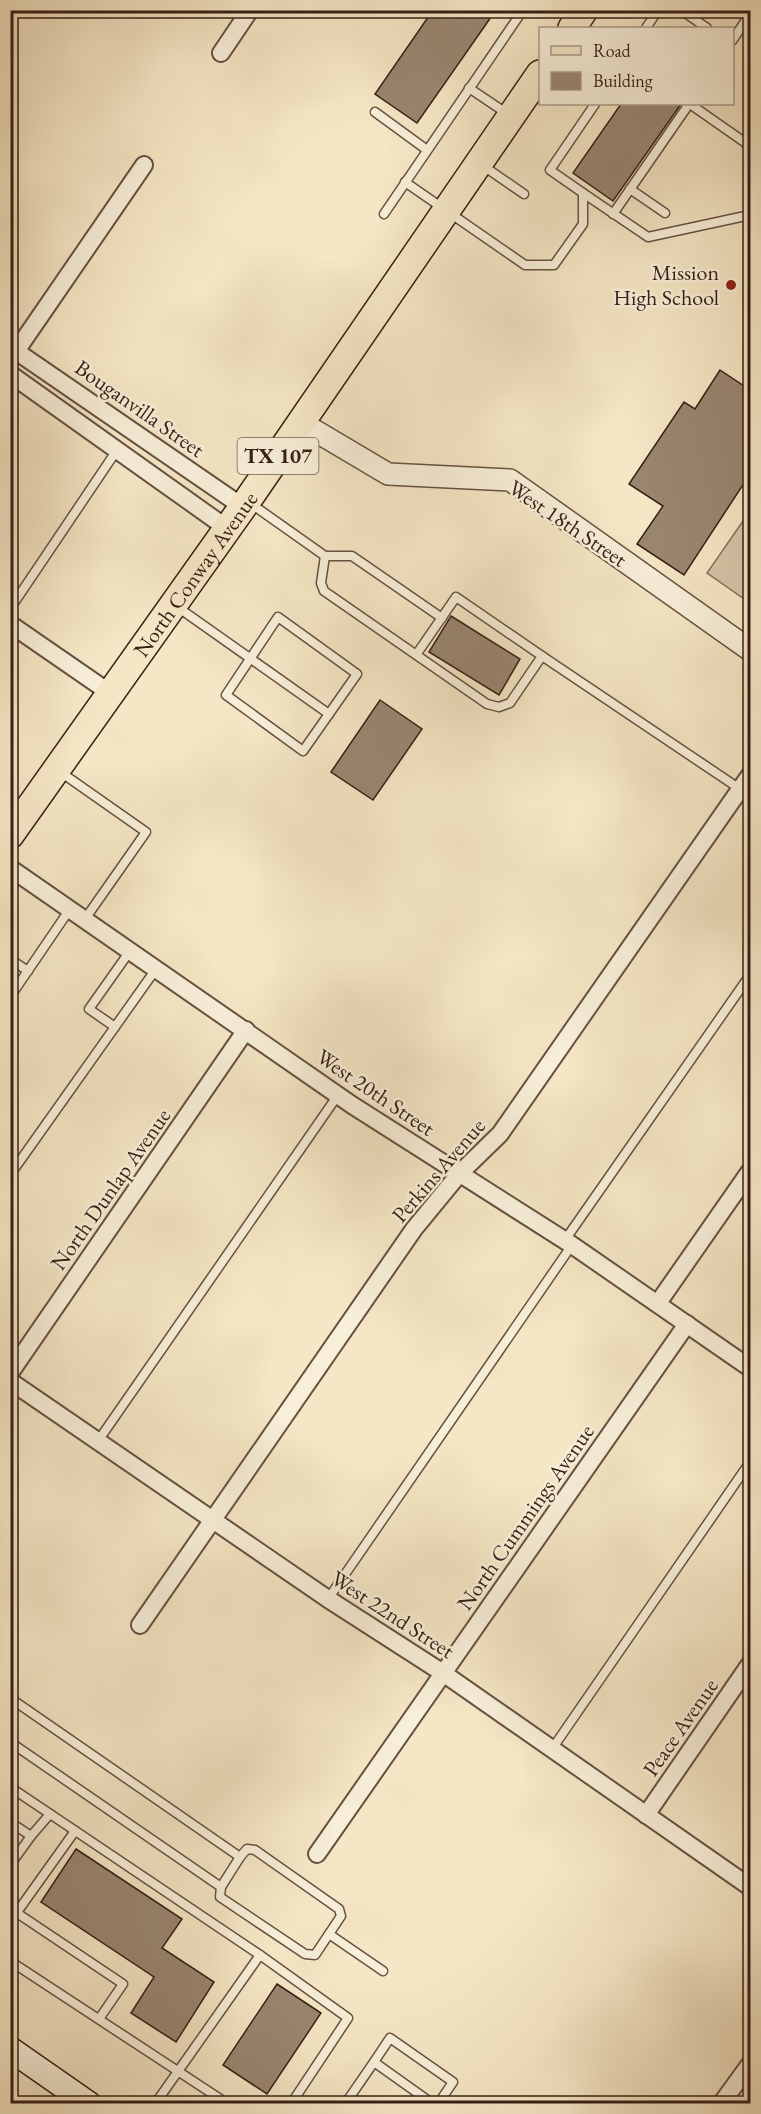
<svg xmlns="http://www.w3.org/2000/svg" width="761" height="2114" font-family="'EB Garamond',serif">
<rect width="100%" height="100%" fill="#f5e6c5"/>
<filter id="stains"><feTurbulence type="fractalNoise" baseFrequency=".00333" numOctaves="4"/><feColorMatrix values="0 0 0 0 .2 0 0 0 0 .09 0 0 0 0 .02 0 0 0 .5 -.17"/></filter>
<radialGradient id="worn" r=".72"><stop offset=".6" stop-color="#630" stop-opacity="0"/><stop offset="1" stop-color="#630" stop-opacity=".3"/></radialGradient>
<path fill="#d5c4a7" stroke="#86725e" stroke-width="1.5" d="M750,511V603L707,573Z"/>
<g fill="#998671" stroke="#361f15" stroke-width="1.5">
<path d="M433,10H496L417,123L375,94Z"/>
<path d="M621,104H681L613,201L573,173Z"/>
<path d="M720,370L750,390V474L684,575L637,544L663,506L629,484L684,402L695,409Z"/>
<path d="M451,616L520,659L499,695L429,652Z"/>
<path d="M380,700L422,729L373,800L331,772Z"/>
<path d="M76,1849L182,1919L162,1948L214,1982L176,2042L131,2013L154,1977L41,1902Z"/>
<path d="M277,1984L321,2013L267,2094L223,2065Z"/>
</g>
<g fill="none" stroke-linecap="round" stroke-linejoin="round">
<defs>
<g id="service">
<path d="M681,10L707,28"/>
<path d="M646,28L658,10"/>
<path d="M732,41L750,14"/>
<path d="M469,88L509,115"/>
<path d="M690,104L750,146"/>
<path d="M375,112L427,150"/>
<path d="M482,165L524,194"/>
<path d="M405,182L525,265H554L583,224V193L550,170L595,104"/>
<path d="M630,189L665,213"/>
<path d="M583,193L648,237L750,215"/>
<path d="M384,214L523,10"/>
<path d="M613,214L689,104"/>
<path d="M250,503L325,556H352L442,618"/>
<path d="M325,556L321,583L324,591L487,704L499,707L510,703L542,656L456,597L416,655"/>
<path d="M176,606L329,714"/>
<path d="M10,609L117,450"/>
<path d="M278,617L357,674L303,751L226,695Z"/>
<path d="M542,656L740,789"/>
<path d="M59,771L146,832L85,919"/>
<path d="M10,959L28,971"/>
<path d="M10,997L70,909"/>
<path d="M115,1027L89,1009L130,951"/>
<path d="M10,1175L156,969"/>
<path d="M565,1240L750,975"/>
<path d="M98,1441L338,1095"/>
<path d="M328,1599L572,1245"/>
<path d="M10,1698L240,1857L247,1849L255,1850L339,1909L341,1916L315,1955L305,1954L220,1897L221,1887L10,1742"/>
<path d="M552,1749L750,1462"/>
<path d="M10,1787L260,1955L155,2104"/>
<path d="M10,1822L31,1836"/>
<path d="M10,1865L31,1836L50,1814"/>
<path d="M743,1882L750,1871"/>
<path d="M221,1887L240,1857"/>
<path d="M17,1913L123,1984L99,2019"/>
<path d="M10,1922L75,1831"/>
<path d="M329,1934L383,1971"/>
<path d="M260,1955L348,2018L291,2104"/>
<path d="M10,1961L228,2104"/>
<path d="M374,2062L390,2038L453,2082L438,2104"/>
<path d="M345,2104L374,2062L433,2104"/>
</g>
<g id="minor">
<path d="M221,53L250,10"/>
<path d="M10,347L243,507"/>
<path d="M10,360L144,165"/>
<path d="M10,374L228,529"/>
<path d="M10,624L110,693"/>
<path d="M10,868L352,1105L572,1245L750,1368"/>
<path d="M658,1303L750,1171"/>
<path d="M10,1373L246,1030"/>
<path d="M10,1381L328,1599L443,1673L750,1887"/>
<path d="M140,1625L414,1229L460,1173L500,1134L750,775"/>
<path d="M646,1815L750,1664"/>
<path d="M317,1854L687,1324"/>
<path d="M721,2104L750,2064"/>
</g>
<g id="tertiary">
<path d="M747,10L750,13"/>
<path d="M302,423L388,474L510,480L750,650"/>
</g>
<path id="secondary" d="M10,2049L89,2104"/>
<g id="primary">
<path d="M572,28L584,10"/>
<path id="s1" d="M10,835L247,501L540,74"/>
</g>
</defs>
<use href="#service" stroke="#665141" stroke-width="11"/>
<use href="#minor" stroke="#665141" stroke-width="20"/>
<use href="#tertiary" stroke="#665141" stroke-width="24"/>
<use href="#secondary" stroke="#361f15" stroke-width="27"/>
<use href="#primary" stroke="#361f15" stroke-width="30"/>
<use href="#service" stroke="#f8efd9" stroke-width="8"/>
<use href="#minor" stroke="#f8efd9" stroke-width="16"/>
<use href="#tertiary" stroke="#f8efd9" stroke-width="21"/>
<use href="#secondary" stroke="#f8efd9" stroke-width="24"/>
<use href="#primary" stroke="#f5e6c5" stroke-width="27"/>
</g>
<circle fill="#8f2418" stroke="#f8efd9" stroke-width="2" cx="731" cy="285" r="6"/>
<g text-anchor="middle" stroke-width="5" stroke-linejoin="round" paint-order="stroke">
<rect fill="#f8efd9" stroke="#705d50" stroke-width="1.5" x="237.5" y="438" width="81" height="36" rx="4.5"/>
<g font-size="21" font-weight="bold" fill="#361f15">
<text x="278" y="463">TX 107</text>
</g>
<g font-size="22" fill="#361f15" stroke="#f8efd9" text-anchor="end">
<text x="719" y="280">Mission<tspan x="719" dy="25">High School</tspan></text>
</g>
<g font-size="22" fill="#361f15" stroke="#f8efd9">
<text transform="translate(140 408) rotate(35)" y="8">Bouganvilla Street</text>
<text transform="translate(568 523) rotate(34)" y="8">West 18th Street</text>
<text dy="8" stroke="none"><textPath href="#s1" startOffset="320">North Conway Avenue</textPath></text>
<text transform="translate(376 1092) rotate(34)" y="8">West 20th Street</text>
<text transform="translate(438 1170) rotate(-49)" y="8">Perkins Avenue</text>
<text transform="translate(110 1189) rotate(-55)" y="8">North Dunlap Avenue</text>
<text transform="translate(525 1517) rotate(-55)" y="8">North Cummings Avenue</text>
<text transform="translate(393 1614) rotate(33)" y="8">West 22nd Street</text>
<text transform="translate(680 1727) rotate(-55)" y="8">Peace Avenue</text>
</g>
</g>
<rect width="761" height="2114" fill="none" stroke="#f5e6c5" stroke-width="36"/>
<rect x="12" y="12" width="737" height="2090" fill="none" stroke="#361f15" stroke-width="3"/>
<rect x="18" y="18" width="725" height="2078" fill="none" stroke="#361f15" stroke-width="1.5"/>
<rect x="539" y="27" width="195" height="78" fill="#f8efd9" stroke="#aa9c8b" stroke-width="1.5"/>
<rect x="551" y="46" width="30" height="9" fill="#f5e6c5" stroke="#aa9c8b" stroke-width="1.5"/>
<text x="593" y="57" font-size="18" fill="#361f15">Road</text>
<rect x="551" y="72" width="30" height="18" fill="#998671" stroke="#aa9c8b" stroke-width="1.5"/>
<text x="593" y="87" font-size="18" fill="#361f15">Building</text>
<rect width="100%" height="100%" filter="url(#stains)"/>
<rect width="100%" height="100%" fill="url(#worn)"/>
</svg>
